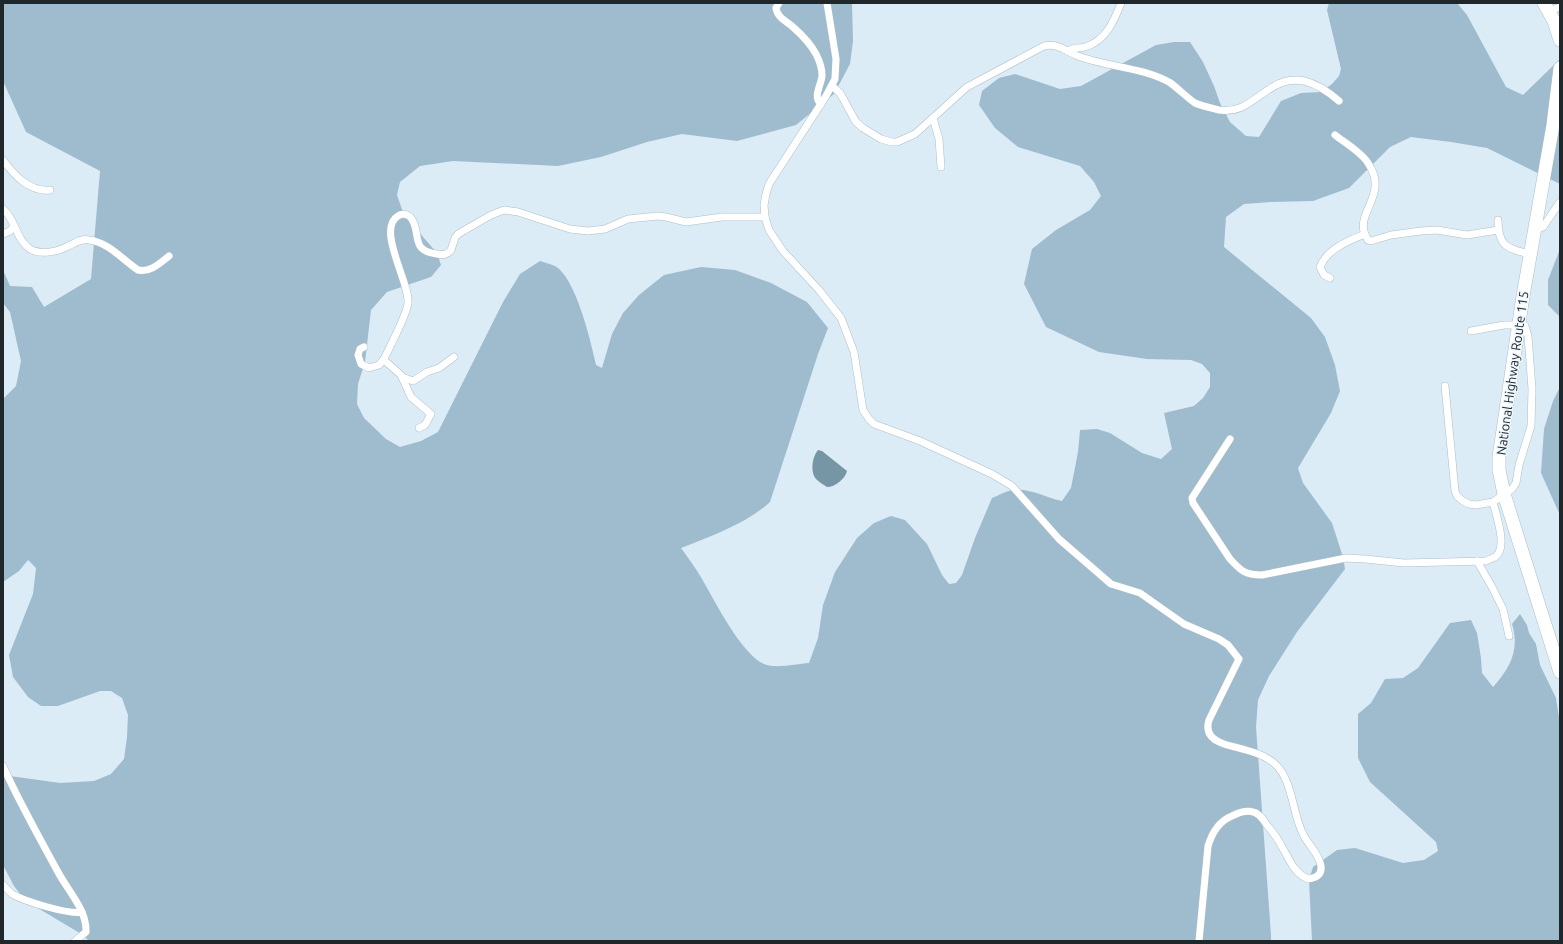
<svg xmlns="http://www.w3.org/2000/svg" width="1563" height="944" font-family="Ubuntu,sans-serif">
<rect width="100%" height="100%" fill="#dbecf6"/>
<g fill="#9ebcce">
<path d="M3,3H852L853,41L850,64L834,94L796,125L737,141L682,134L647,142L601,157L558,166L453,161L420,166L400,182L397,195L404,215L437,253L441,265L431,277L387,292L371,310L365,362L358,384L357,404L364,418L386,439L400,447L421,441L438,432L503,302L520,274L540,261C545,263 551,264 555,266C576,278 591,342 596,365L602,368L612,334L623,313L639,295L664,275L701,267L735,270L771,283L807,302L828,328L818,354L770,502C746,524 711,536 681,548C688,558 696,568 702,579C715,601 741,654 764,664C776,669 797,664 809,663L818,638L823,605L835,572L857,538L874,523L891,516L905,520L927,544L942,575L949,584L956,583L962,575L975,538L992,498C999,495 1006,491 1013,490C1031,488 1046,498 1062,501L1071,488L1078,452L1080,430L1097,429L1110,433L1142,453L1161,459L1172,449L1164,413L1194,406L1203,398L1210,387V373L1202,364L1191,360L1147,359L1099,352L1046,327L1024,284L1032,249L1056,230L1090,210L1101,196L1094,182L1080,166L1018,147L995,128L979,105L982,91L999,78L1015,74L1060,89L1081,86L1156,45L1174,42H1190L1203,62L1214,86L1220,103L1230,122L1246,136L1259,137L1281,101L1301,93L1321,92L1332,84L1339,76L1341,69L1327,10L1329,3H1457L1467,15L1506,87L1523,95L1560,59V184L1487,148L1451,142L1411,137L1390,147L1349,188L1313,201L1271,202L1244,204L1226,217L1224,247L1311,318L1325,337L1335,365L1340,391L1331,413L1298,468L1303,483L1332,523L1343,557L1345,569L1297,632L1269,676L1258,700L1256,727L1271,935V941H89L83,935L26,901L14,886L3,865V775L60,783L94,781L111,774L124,759L127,737L128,715L122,698L111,691H100L58,706H41L28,697L13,677L9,655L33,594L36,568L28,560L19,571L3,582V399L16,386L21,361L10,312L3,303V270L10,286L32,287L44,307L91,279L100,171L26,132L3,81Z"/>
<path d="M1560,249V317L1548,305V280Z"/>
<path d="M1560,387V515L1541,473L1544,429L1553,401Z"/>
<path d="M1520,614L1527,625L1529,633L1536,644L1540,665L1556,698L1560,724V941H1312L1309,880L1313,867L1337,850L1355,848L1403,863L1424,860L1438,851L1436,842L1370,782L1358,758V714L1371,703L1385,679L1403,678L1418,668L1450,623L1471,620L1477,633L1481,658L1482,673L1493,687C1510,668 1520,650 1512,624Z"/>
</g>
<path fill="#7695a5" d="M818,450L822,451L847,471C845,479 835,487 827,487C824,485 819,482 816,479C810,472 812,457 818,450Z"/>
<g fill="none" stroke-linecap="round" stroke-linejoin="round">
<defs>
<g id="street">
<path d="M779,3L776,8C777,18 788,22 794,28C802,35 811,45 816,54C819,60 822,68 822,75C822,84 812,97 821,104"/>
<path d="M827,3L836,59L835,79L826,96L769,184L766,194L764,205L765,217L769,230L783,251L819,290L841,318L854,352L863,410L869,419L874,424L920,441L992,474L1012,486L1059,539L1111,584L1140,593L1184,624L1219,639L1228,645L1239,659L1209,720C1205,733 1212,740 1224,744C1240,749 1262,752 1275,764C1293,780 1292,813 1303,834C1308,845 1319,853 1321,866C1322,875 1316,878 1308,879C1293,872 1290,860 1282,847C1278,838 1272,831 1266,824C1263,819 1259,813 1253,812C1246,810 1238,813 1232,816C1219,821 1212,833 1208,846L1199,941"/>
<path d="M1549,11L1560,7"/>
<path d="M1068,51C1073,47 1079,49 1085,47C1106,41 1114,21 1121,3"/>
<path d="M832,86L840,93L856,122L863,128L881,139L892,142H897L915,134L967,87L1044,46C1059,43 1065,51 1078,56C1107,67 1141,67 1169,82C1178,88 1186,97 1195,103C1202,106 1211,108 1219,110C1241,113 1251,101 1268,90C1294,71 1317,82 1339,101"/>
<path d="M933,118L939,139L941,167"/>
<path d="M1335,135C1345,143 1361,152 1368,163C1391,197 1350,214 1368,240L1371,241L1391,235L1421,231L1437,230L1467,235L1498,230"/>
<path d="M3,160C14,175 29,192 50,190"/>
<path d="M3,209C16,220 15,238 30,249C40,255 57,252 66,247C74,244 80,238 89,240C108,242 123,260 138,270C150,273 160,263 169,256"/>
<path d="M1498,220C1498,246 1507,249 1530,254"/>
<path d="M1534,230L1543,227L1560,202"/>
<path d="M3,234L10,231L14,226"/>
<path d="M1330,278L1324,275L1320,267C1327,249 1348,241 1365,234"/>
<path d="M1471,331L1504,325H1518"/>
<path d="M364,347L360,349L358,355L361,364L369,368L379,365L384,359C390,346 407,315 408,303C410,283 376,229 398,216C402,213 408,214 411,218C422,232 409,251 437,254C443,255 447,255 451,250L455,238L458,234L491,215L504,210L518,212L570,229L588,231L605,229L628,219L658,216L666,217L686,222L722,217H765"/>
<path d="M384,360L401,375L411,397L431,414L425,425L419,428"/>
<path d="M402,377L413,381L427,372L439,368L454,357"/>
<path d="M1445,386L1455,491L1457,496L1463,501L1469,504L1476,505L1493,502L1512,489L1516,483L1519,465L1531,426L1532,389L1528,336L1525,326L1519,322"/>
<path d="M1230,439L1192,498L1193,503L1230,559C1241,571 1245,575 1262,575L1346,558L1365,559L1404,563L1486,561C1490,559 1495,558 1497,555C1507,545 1496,515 1493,502"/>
<path d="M1477,561L1492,587L1503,609L1509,636"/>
<path d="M3,766C19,802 39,837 58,872C68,891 87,910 86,932L75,941"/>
<path d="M3,885C6,888 9,891 12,894C24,901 69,915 82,912"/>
</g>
<g id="highway">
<path d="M1544,3L1554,21L1560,40"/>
<path d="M1560,68L1553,125L1523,296L1499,457V470L1504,494L1560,672"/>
</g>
</defs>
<use href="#street" stroke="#aebec8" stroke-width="8"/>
<use href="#highway" stroke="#aebec8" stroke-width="14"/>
<use href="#street" stroke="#fff" stroke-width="7"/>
<use href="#highway" stroke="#fff" stroke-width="13"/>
</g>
<g text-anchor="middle" stroke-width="3" stroke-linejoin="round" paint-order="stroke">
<g font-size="13" fill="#20272a" stroke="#eef8fe">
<text transform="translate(1512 373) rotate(-82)" y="5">National Highway Route 115</text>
</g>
</g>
<rect width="1563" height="944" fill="none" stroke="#20272a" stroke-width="8"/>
</svg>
